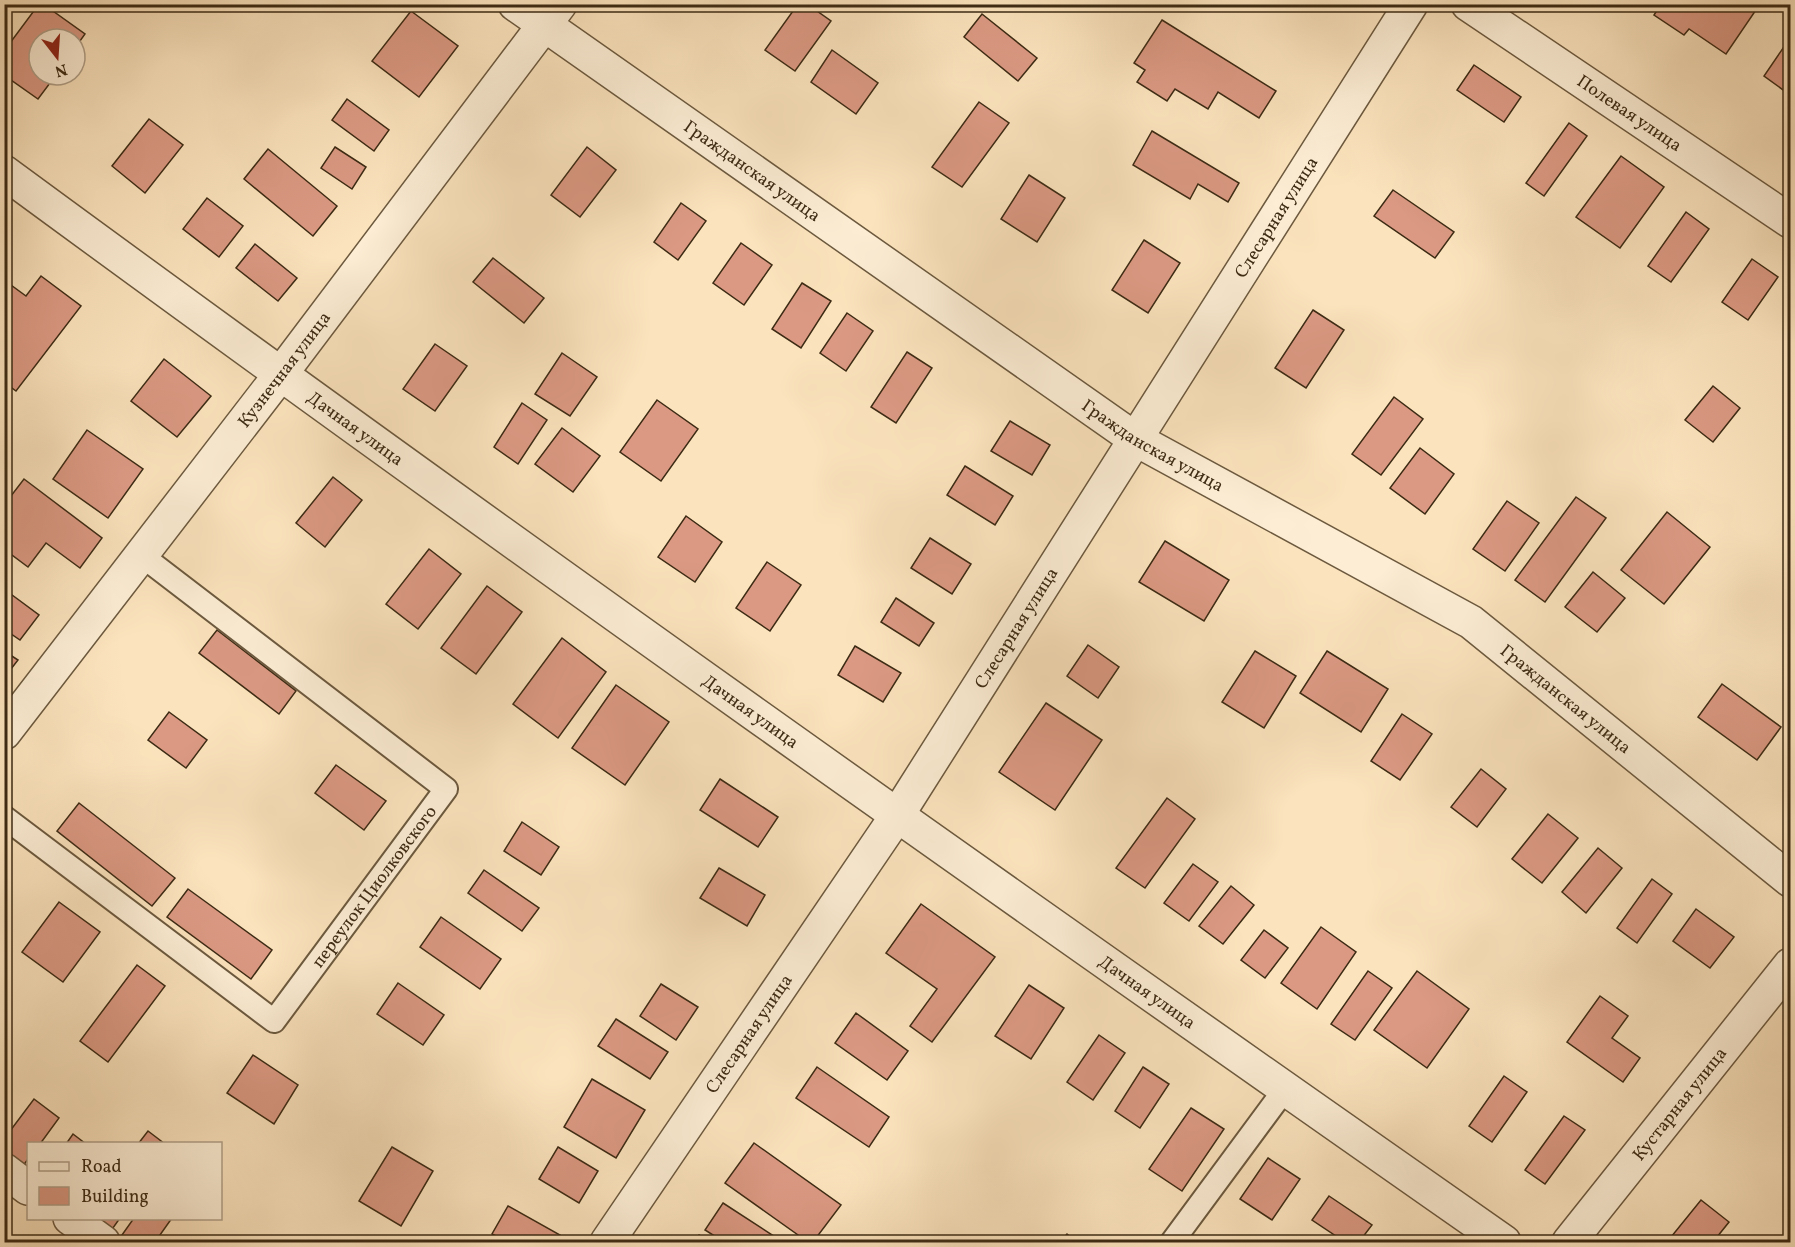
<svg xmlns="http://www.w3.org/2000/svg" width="1795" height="1247" font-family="Vollkorn,serif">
<rect width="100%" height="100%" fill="#fbe3bd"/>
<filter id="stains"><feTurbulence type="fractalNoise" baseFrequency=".00333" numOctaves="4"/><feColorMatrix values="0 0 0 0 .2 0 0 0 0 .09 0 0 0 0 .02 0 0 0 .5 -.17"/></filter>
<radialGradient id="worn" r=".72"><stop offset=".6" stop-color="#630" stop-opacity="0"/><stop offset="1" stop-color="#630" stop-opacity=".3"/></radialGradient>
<g fill="#db9983" stroke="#3d2b14" stroke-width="1.5">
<path d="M39,4H43L85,34L75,48V39H39V75H56L38,99L4,75V51Z"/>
<path d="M798,4H807L831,21L795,71L765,50Z"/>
<path d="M1661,4H1760L1726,54L1689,29L1684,35L1654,15Z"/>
<path d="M411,11L458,46L419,97L372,61Z"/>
<path d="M982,14L1037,58L1018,81L964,37Z"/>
<path d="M1162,20L1276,91L1259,118L1218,92L1208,109L1175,89L1167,101L1137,82L1145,70L1134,63Z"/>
<path d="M1790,38V95L1764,76Z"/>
<path d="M832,50L878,83L856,114L811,82Z"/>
<path d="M1474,65L1521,97L1504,122L1457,90Z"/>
<path d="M347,99L389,130L374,151L332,120Z"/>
<path d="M979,102L1009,123L962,187L932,167Z"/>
<path d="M149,119L183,145L145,193L112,166Z"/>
<path d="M1569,123L1587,136L1544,196L1526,183Z"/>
<path d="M1152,131L1239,183L1228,202L1198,184L1190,199L1133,165Z"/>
<path d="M335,147L366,167L352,189L321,168Z"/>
<path d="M587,147L616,170L580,217L551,195Z"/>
<path d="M268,149L337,206L313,236L244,179Z"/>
<path d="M1621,156L1664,187L1620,248L1576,217Z"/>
<path d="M1029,175L1065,198L1037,242L1001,219Z"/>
<path d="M1393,190L1454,232L1435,258L1374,216Z"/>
<path d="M207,198L243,226L219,257L183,229Z"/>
<path d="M681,203L706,221L678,260L654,242Z"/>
<path d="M1686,212L1709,229L1671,282L1648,266Z"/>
<path d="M1144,240L1180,263L1148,313L1112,290Z"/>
<path d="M741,243L772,265L744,305L713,283Z"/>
<path d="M255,244L297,278L278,301L236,268Z"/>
<path d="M493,258L544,298L524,323L473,282Z"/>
<path d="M1752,259L1778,277L1748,320L1722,302Z"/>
<path d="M41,276L81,306L16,391L4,382V280L26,296Z"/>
<path d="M802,283L831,301L801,348L772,329Z"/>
<path d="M1313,310L1344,330L1306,388L1275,368Z"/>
<path d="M847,313L873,331L846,371L820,353Z"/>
<path d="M435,344L467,366L435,411L403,389Z"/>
<path d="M907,352L932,368L896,423L871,407Z"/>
<path d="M562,353L597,377L570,416L535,394Z"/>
<path d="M164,359L211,396L177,437L131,401Z"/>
<path d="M1713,386L1740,408L1713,442L1685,420Z"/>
<path d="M1394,397L1423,419L1381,475L1352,454Z"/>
<path d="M657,400L698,429L661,481L620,452Z"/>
<path d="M522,403L547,420L518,464L494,447Z"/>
<path d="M1010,421L1050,445L1032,475L991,451Z"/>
<path d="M562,428L600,456L573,492L535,464Z"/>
<path d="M87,430L143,469L108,518L53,479Z"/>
<path d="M1420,448L1454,474L1425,514L1390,488Z"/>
<path d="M965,466L1013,496L995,525L947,495Z"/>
<path d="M333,477L362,500L325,547L296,523Z"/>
<path d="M24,479L102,538L80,568L46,543L28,567L4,549V505Z"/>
<path d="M1576,497L1606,518L1545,602L1515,580Z"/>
<path d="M1507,501L1539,523L1505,571L1473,549Z"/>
<path d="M1667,512L1710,547L1664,604L1621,570Z"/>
<path d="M686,516L722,542L695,582L658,557Z"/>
<path d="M930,538L971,564L952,594L911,568Z"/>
<path d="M1165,541L1229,580L1204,621L1139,582Z"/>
<path d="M429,549L461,574L418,629L386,604Z"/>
<path d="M767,562L801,585L770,631L736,608Z"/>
<path d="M1593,572L1625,598L1597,632L1565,607Z"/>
<path d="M487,586L522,612L476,674L441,648Z"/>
<path d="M4,589L39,615L20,640L4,629Z"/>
<path d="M896,598L934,623L919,646L881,622Z"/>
<path d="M217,630L296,691L279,714L199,653Z"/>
<path d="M562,638L606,672L558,738L513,704Z"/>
<path d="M1088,645L1119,667L1098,698L1067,676Z"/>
<path d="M855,646L901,673L883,702L838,675Z"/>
<path d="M4,651L18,660L4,678Z"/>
<path d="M1255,651L1296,676L1264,728L1222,702Z"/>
<path d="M1327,651L1388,689L1361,732L1300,693Z"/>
<path d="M1722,684L1781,727L1757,760L1698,717Z"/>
<path d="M616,685L669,722L625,785L572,748Z"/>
<path d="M1046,703L1102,740L1055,810L999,772Z"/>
<path d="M169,712L207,740L186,768L148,740Z"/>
<path d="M1402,714L1432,734L1400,780L1371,761Z"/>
<path d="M336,765L386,801L364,830L315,793Z"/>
<path d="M1481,769L1506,789L1477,827L1451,807Z"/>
<path d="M720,779L778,817L758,847L700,810Z"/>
<path d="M1167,798L1195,819L1145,888L1116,868Z"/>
<path d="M79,803L175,878L152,906L57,831Z"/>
<path d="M1548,814L1578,838L1542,883L1512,859Z"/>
<path d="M522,822L559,847L541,875L504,851Z"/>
<path d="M1598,848L1622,868L1586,913L1562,892Z"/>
<path d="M1193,864L1218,882L1189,921L1164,903Z"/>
<path d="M719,868L765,895L747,926L700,898Z"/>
<path d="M484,870L539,908L522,931L468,893Z"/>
<path d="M1652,879L1672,894L1637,943L1617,928Z"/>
<path d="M1231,886L1254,905L1223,944L1199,926Z"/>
<path d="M188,889L272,950L251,979L167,917Z"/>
<path d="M59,902L100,932L63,982L22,952Z"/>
<path d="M921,904L995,957L932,1042L910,1026L937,989L886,953Z"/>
<path d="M1696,909L1734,937L1710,968L1673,941Z"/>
<path d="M441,917L501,959L480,989L420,947Z"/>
<path d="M1321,927L1356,952L1317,1009L1281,983Z"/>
<path d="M1264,930L1288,948L1265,978L1241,960Z"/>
<path d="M137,965L165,986L108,1062L80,1041Z"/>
<path d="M1368,971L1392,988L1355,1040L1331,1024Z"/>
<path d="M1417,971L1469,1009L1427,1068L1374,1030Z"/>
<path d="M398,983L444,1015L423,1045L377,1014Z"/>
<path d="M661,984L698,1007L676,1040L640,1016Z"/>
<path d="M1029,985L1064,1008L1031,1059L995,1036Z"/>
<path d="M1600,996L1628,1016L1612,1038L1640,1058L1623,1082L1567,1042Z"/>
<path d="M856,1013L908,1051L887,1080L835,1043Z"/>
<path d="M616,1019L668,1052L650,1079L598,1046Z"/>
<path d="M1099,1035L1125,1053L1093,1100L1067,1082Z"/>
<path d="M253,1055L298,1085L274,1124L227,1093Z"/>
<path d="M817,1067L889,1117L869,1147L796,1098Z"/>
<path d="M1143,1067L1169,1084L1140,1128L1115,1111Z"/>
<path d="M1504,1076L1527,1092L1492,1142L1469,1126Z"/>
<path d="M592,1079L645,1110L616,1158L564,1127Z"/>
<path d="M34,1099L59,1118L40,1144H28V1159L23,1166L4,1152V1139Z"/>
<path d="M1191,1108L1224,1129L1182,1191L1149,1169Z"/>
<path d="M1564,1116L1585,1130L1545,1184L1525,1170Z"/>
<path d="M148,1131L165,1144H138Z"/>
<path d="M73,1134L86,1144H66Z"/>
<path d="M754,1143L841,1205L813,1242H808L725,1183Z"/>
<path d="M392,1147L433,1171L401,1226L359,1201Z"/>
<path d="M558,1147L598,1171L579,1203L539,1179Z"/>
<path d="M1268,1158L1300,1179L1272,1220L1240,1199Z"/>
<path d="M1329,1196L1372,1225L1359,1242H1345L1312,1220Z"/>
<path d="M1701,1200L1729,1222L1713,1242H1667Z"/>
<path d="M723,1203L783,1242H724L705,1230Z"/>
<path d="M508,1206L560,1235L556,1242H507L492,1234Z"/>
<path d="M86,1218H120L108,1235Z"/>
<path d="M134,1218H172L155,1242H117Z"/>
<path d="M1067,1234L1077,1242H1060Z"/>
<path d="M699,1235L710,1242H694Z"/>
</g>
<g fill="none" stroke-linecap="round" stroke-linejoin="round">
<defs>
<g id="lane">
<path id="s1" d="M4,817L274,1021L446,789L141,555"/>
<path d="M1172,1242L1285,1089"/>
</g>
<g id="street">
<path id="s2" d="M515,4L1135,439L1471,622L1790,880"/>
<path id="s3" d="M1468,4L1790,221"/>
<path id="s4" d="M4,172C499,536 1001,890 1504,1242"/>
<path id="s5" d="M4,733L280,375L560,4"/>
<path d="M4,1170L28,1188"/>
<path d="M70,1218L103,1242"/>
<path id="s6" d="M607,1242L898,814L1411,4"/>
<path id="s7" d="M1569,1242L1790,965"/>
</g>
</defs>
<use href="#lane" stroke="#6c593e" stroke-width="26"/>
<use href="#street" stroke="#6c593e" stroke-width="36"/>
<use href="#lane" stroke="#fcedd4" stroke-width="22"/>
<use href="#street" stroke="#fcedd4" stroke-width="33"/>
</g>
<g text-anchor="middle" stroke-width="6" stroke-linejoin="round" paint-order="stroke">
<g font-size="18" fill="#3d2b14" stroke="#fcedd4">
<text dy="6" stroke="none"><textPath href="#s3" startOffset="195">Полевая улица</textPath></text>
<text dy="6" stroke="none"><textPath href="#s2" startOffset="290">Гражданская улица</textPath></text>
<text dy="6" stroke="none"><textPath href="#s6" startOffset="1224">Слесарная улица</textPath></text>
<text dy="6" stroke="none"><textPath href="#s5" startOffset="459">Кузнечная улица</textPath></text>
<text dy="6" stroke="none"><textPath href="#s4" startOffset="435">Дачная улица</textPath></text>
<text dy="6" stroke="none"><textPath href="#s2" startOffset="776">Гражданская улица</textPath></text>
<text dy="6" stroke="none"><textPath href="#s6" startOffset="738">Слесарная улица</textPath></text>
<text dy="6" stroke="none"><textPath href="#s2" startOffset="1262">Гражданская улица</textPath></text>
<text dy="6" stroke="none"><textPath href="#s4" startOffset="921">Дачная улица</textPath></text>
<text dy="6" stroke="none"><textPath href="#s1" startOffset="506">переулок Циолковского</textPath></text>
<text dy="6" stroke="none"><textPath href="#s4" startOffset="1407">Дачная улица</textPath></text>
<text dy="6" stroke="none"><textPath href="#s6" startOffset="252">Слесарная улица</textPath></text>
<text dy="6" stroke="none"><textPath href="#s7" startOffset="177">Кустарная улица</textPath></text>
</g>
</g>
<rect width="1795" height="1247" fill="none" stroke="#fbe3bd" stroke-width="24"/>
<rect x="6" y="6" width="1783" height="1235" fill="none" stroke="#3d2b14" stroke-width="3"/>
<rect x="12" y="12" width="1771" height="1223" fill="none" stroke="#3d2b14" stroke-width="1.5"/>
<rect x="27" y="1142" width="195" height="78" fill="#fcedd4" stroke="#b09f87" stroke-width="1.5"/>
<rect x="39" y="1162" width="30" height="9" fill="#fcedd4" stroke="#b09f87" stroke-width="1.5"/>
<text x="81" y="1172" font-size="18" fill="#3d2b14">Road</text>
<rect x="39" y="1187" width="30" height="18" fill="#db9983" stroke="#b09f87" stroke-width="1.5"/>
<text x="81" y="1202" font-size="18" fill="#3d2b14">Building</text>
<g transform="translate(57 57) rotate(163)"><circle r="28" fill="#fcedd4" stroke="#b09f87" stroke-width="1.5"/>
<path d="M0-4.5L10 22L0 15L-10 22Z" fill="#8f2418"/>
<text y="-9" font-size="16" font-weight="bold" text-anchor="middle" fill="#3d2b14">N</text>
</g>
<rect width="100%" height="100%" filter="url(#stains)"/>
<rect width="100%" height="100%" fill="url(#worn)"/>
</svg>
